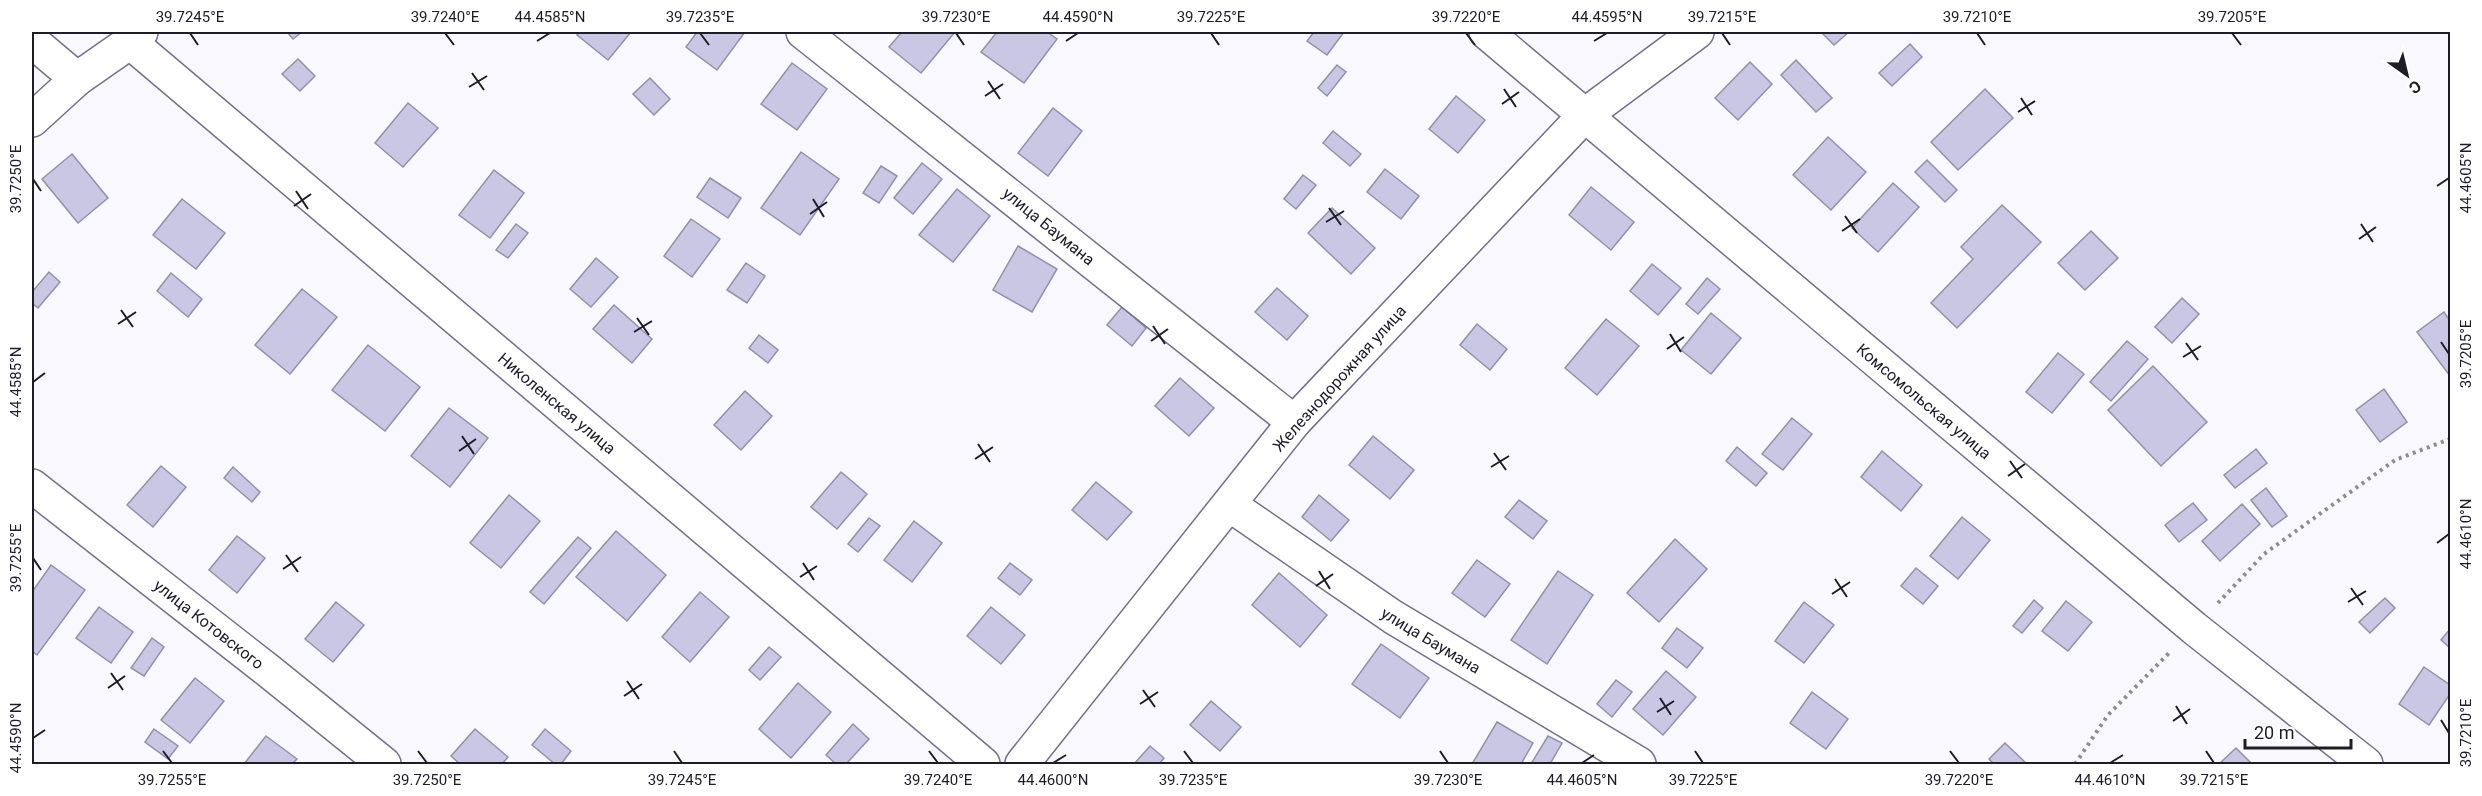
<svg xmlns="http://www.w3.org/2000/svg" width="2482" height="796" font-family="Roboto,sans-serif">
<rect width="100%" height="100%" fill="#f8f8fe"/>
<g fill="#cac7e5" stroke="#9290ac" stroke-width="1.5">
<path d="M287,32H302L293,39Z"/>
<path d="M580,32H631L608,60L577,35Z"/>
<path d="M697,32H745L717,70L686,47Z"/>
<path d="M902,32H955L921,73L889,47Z"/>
<path d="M997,32H1047L1057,39L1024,83L981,52Z"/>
<path d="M1314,32H1344L1327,55L1307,41Z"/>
<path d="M1821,32H1849L1834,45Z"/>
<path d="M1910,44L1922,57L1892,86L1879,73Z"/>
<path d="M298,59L315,76L300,91L282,74Z"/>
<path d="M1796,60L1832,98L1816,112L1781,75Z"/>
<path d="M1750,62L1772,84L1738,120L1715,98Z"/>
<path d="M792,63L827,89L797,130L761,104Z"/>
<path d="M1337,65L1346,72L1327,96L1318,88Z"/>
<path d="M650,78L670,99L654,115L633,94Z"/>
<path d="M1985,89L2013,118L1958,170L1931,142Z"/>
<path d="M1456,96L1485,120L1458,153L1429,129Z"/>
<path d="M408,103L438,128L403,167L375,143Z"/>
<path d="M1053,108L1082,131L1048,176L1018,153Z"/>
<path d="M1333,131L1361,154L1350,166L1323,143Z"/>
<path d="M1828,137L1866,172L1831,210L1793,175Z"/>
<path d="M801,152L839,179L800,235L761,208Z"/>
<path d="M72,154L108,198L78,223L42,179Z"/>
<path d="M1927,160L1957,190L1945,202L1915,172Z"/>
<path d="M922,163L942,179L913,214L894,198Z"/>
<path d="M881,166L897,176L879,203L863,193Z"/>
<path d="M1385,169L1419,196L1401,219L1367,192Z"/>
<path d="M494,170L524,193L490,238L459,215Z"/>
<path d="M1303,175L1316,185L1296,209L1284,199Z"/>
<path d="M710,178L741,198L728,218L697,197Z"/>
<path d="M1893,183L1919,207L1878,252L1852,228Z"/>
<path d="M1591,187L1634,222L1611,250L1569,215Z"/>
<path d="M957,189L990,216L953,262L919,235Z"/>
<path d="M182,199L225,233L196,269L153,235Z"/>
<path d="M2002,205L2041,242L1957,328L1931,303L1973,259L1961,247Z"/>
<path d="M1332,208L1375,248L1351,274L1308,233Z"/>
<path d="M691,219L720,239L692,277L664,256Z"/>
<path d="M516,224L528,233L508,258L496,250Z"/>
<path d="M2091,231L2118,258L2085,290L2058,263Z"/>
<path d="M1018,246L1057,269L1032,312L993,290Z"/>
<path d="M596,258L618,277L591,307L570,289Z"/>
<path d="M746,263L765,276L747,303L727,290Z"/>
<path d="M1652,264L1681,288L1658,315L1630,291Z"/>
<path d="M49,272L60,282L38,308L32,303V292Z"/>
<path d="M171,273L202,299L188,317L157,291Z"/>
<path d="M1707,278L1720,289L1698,314L1686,304Z"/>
<path d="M1277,288L1308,316L1287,340L1255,312Z"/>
<path d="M302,289L337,317L290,374L255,345Z"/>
<path d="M2182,298L2199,314L2172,343L2155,327Z"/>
<path d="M614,305L652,339L632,363L593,329Z"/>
<path d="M1122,307L1146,328L1132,346L1107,325Z"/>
<path d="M2444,312L2450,321V376L2417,332Z"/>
<path d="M1711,313L1741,338L1711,374L1681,350Z"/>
<path d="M1606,319L1639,346L1597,395L1565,368Z"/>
<path d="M1477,324L1507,349L1490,370L1460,345Z"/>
<path d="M759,335L778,350L768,363L749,348Z"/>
<path d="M2127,341L2148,359L2111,401L2090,382Z"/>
<path d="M368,345L420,387L385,431L332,390Z"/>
<path d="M2058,353L2084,374L2052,413L2026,392Z"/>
<path d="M2153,366L2207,422L2161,466L2108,410Z"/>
<path d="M1180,378L1214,408L1189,436L1155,406Z"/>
<path d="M2384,389L2407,422L2380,442L2356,410Z"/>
<path d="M745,391L772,416L741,450L714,425Z"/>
<path d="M449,408L488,438L450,487L411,456Z"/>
<path d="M1792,418L1812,434L1783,470L1762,454Z"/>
<path d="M1373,436L1414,470L1390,499L1349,465Z"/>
<path d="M1737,447L1767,473L1756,486L1726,461Z"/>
<path d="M2256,449L2267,463L2235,488L2224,475Z"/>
<path d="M1882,451L1922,485L1901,511L1861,477Z"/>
<path d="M161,466L186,487L153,527L127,505Z"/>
<path d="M233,467L260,492L252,502L224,478Z"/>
<path d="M841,472L867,494L837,529L811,507Z"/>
<path d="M1096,482L1132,512L1107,540L1072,510Z"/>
<path d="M2266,488L2287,516L2272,527L2251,500Z"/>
<path d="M509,495L540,521L501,568L470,543Z"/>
<path d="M1319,495L1349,520L1331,541L1302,517Z"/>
<path d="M1519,500L1547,521L1533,539L1505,517Z"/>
<path d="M2193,503L2207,520L2179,542L2165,525Z"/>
<path d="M2242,504L2260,524L2220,561L2202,541Z"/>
<path d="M1962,517L1990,540L1958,579L1930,556Z"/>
<path d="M869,518L880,526L858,552L848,544Z"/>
<path d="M914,521L942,543L912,582L884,560Z"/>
<path d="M616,531L666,575L627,621L576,577Z"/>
<path d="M237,536L265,558L237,593L209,570Z"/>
<path d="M578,537L591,548L544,604L530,592Z"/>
<path d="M1675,539L1707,569L1659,622L1627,593Z"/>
<path d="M1477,560L1510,584L1485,617L1452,593Z"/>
<path d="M1010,563L1032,580L1020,595L998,578Z"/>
<path d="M51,565L85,590L37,655L32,651V592Z"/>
<path d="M1916,568L1938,586L1923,604L1901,586Z"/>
<path d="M1558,571L1593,595L1547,664L1511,640Z"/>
<path d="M1279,573L1327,615L1300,647L1252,605Z"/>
<path d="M700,592L729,617L690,662L662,637Z"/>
<path d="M2385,598L2395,608L2370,633L2359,622Z"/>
<path d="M2034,600L2043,608L2022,633L2013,626Z"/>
<path d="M2066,601L2092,622L2068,651L2042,631Z"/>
<path d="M336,602L364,625L333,662L305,639Z"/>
<path d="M1804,602L1834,625L1804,663L1775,641Z"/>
<path d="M99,607L133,632L111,663L76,638Z"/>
<path d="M991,607L1025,635L1001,664L967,636Z"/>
<path d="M1677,628L1703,648L1687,668L1662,648Z"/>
<path d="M2450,629V648L2441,640Z"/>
<path d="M152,638L164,647L144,676L131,668Z"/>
<path d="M1381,644L1429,678L1400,718L1352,684Z"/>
<path d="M769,647L781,657L760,680L749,670Z"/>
<path d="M2424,667L2450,685V694L2429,725L2399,704Z"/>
<path d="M1666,671L1696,697L1663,735L1633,709Z"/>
<path d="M195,678L224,701L190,743L161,720Z"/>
<path d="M1616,680L1632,692L1612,717L1597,704Z"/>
<path d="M798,683L831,712L791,758L759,729Z"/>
<path d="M1812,692L1848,719L1826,749L1790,723Z"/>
<path d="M1211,701L1241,727L1220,751L1190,725Z"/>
<path d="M1497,722L1533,743L1521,764H1472Z"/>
<path d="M853,724L869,739L846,764H836L826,755Z"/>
<path d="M154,729L178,746L168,759L145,742Z"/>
<path d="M475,729L508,757L502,764H460L451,756Z"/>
<path d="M545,729L571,751L561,764H555L532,745Z"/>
<path d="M266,736L297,759L292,764H244Z"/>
<path d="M1548,736L1562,743L1550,764H1531Z"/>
<path d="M2005,743L2027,764H1994L1989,759Z"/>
<path d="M1150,746L1164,758L1159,764H1134Z"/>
<path d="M2236,748L2252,764H2219Z"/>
</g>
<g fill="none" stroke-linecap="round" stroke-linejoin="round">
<defs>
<g id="minor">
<path d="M803,32L1294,422"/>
<path d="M1486,32L2194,628L2366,764"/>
<path d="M32,41L77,79"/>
<path d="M130,42L983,764"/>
<path d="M32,120L77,79L130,42L141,32"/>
<path d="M32,486L270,672L384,764"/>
<path d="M1230,505L1393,617L1639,764"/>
<path d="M1022,764L1294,422L1585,115L1697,32"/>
</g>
</defs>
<use href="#minor" stroke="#73708b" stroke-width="36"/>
<g stroke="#8d8c95" stroke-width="4" stroke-dasharray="3 4.5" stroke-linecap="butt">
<path d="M2218,603L2264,554L2395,460L2450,439"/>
<path d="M2075,764L2108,715L2169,653"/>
</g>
<use href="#minor" stroke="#fff" stroke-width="33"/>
</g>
<path fill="none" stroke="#1d1c27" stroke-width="2" d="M190,33L198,45M445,33L454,45M700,33L709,45M956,33L964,45M1211,33L1219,45M1466,33L1475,45M1722,33L1730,45M1977,33L1985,45M2232,33L2241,45M537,41L550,33M1066,41L1078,33M1594,41L1607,33M472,73L484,90M988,81L1000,99M469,87L487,76M1504,89L1516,107M985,96L1003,84M2021,98L2032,115M1502,104L1519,92M2018,112L2035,101M33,179L41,191M2437,186L2449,178M296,191L308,209M813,199L824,217M294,206L311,194M1329,208L1341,225M810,214L827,202M1845,216L1857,233M1326,222L1344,211M2361,224L2373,242M1842,231L1860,219M2359,239L2376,227M121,310L133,327M637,318L649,335M118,324L136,312M1153,326L1165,344M634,332L652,321M1670,334L1681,352M1151,341L1168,329M2441,342L2449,354M2186,343L2198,360M1667,349L1684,337M2183,357L2201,346M33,382L45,373M462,436L474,454M978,444L990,462M459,451L476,439M1494,453L1506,470M975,459L993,447M2010,461L2022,478M1491,467L1509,456M2008,476L2025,464M2437,543L2449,534M286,555L298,572M33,558L41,570M803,563L814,580M283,569L301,557M1319,571L1330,589M800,577L817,566M1835,579L1847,597M1316,586L1333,574M2351,588L2363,605M1832,594L1850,582M2348,602L2366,591M111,673L123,690M627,681L639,699M108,688L125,676M1143,690L1155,707M624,696L642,684M1660,698L1671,715M1140,704L1158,692M2176,706L2187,724M1657,712L1674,701M2441,720L2449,733M2173,721L2190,709M33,738L45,730M163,751L172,763M418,751L427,763M674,751L682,763M929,751L938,763M1184,751L1193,763M1440,751L1448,763M1695,751L1703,763M1950,751L1959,763M2206,751L2214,763M1053,763L1066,755M1582,763L1594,755M2110,763L2123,755"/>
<g text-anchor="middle" stroke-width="4.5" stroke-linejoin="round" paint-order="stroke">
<g font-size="16" fill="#1d1c27" stroke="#fff">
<text transform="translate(1049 226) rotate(39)" y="6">улица Баумана</text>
<text transform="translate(1339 378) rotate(-48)" y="6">Железнодорожная улица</text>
<text transform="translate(1924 401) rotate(40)" y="6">Комсомольская улица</text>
<text transform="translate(557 403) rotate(40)" y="6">Николенская улица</text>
<text transform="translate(209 624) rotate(38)" y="6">улица Котовского</text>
<text transform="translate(1431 640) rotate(31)" y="6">улица Баумана</text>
</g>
</g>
<rect width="2482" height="796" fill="none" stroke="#ffffff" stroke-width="66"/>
<g transform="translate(2407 75) rotate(146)" stroke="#ffffff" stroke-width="4.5" paint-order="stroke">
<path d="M0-4.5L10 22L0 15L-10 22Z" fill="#1d1c27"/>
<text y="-9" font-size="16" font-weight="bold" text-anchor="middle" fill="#1d1c27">С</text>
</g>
<path d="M2245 739v9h106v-9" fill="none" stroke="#1d1c27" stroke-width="3"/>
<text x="2254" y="739" font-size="18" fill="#1d1c27" stroke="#ffffff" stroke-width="4.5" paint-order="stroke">20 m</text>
<rect x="33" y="33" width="2416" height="730" fill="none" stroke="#1d1c27" stroke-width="2"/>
<g font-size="15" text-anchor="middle" fill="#1d1c27">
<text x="190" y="22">39.7245°E</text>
<text x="445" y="22">39.7240°E</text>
<text x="550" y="22">44.4585°N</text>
<text x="700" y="22">39.7235°E</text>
<text x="956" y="22">39.7230°E</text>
<text x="1078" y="22">44.4590°N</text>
<text x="1211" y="22">39.7225°E</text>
<text x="1466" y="22">39.7220°E</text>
<text x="1607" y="22">44.4595°N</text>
<text x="1722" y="22">39.7215°E</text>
<text x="1977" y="22">39.7210°E</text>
<text x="2232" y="22">39.7205°E</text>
<text transform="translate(2466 178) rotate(-90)" y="5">44.4605°N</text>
<text transform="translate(16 179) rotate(-90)" y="5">39.7250°E</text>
<text transform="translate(2466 354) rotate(-90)" y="5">39.7205°E</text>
<text transform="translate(16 382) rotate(-90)" y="5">44.4585°N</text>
<text transform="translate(2466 534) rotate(-90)" y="5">44.4610°N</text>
<text transform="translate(16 558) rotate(-90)" y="5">39.7255°E</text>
<text transform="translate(2466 733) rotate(-90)" y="5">39.7210°E</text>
<text transform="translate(16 738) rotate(-90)" y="5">44.4590°N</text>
<text x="172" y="785">39.7255°E</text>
<text x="427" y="785">39.7250°E</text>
<text x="682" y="785">39.7245°E</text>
<text x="938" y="785">39.7240°E</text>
<text x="1053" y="785">44.4600°N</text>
<text x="1193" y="785">39.7235°E</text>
<text x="1448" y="785">39.7230°E</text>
<text x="1582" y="785">44.4605°N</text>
<text x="1703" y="785">39.7225°E</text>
<text x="1959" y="785">39.7220°E</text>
<text x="2110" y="785">44.4610°N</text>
<text x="2214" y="785">39.7215°E</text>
</g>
</svg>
